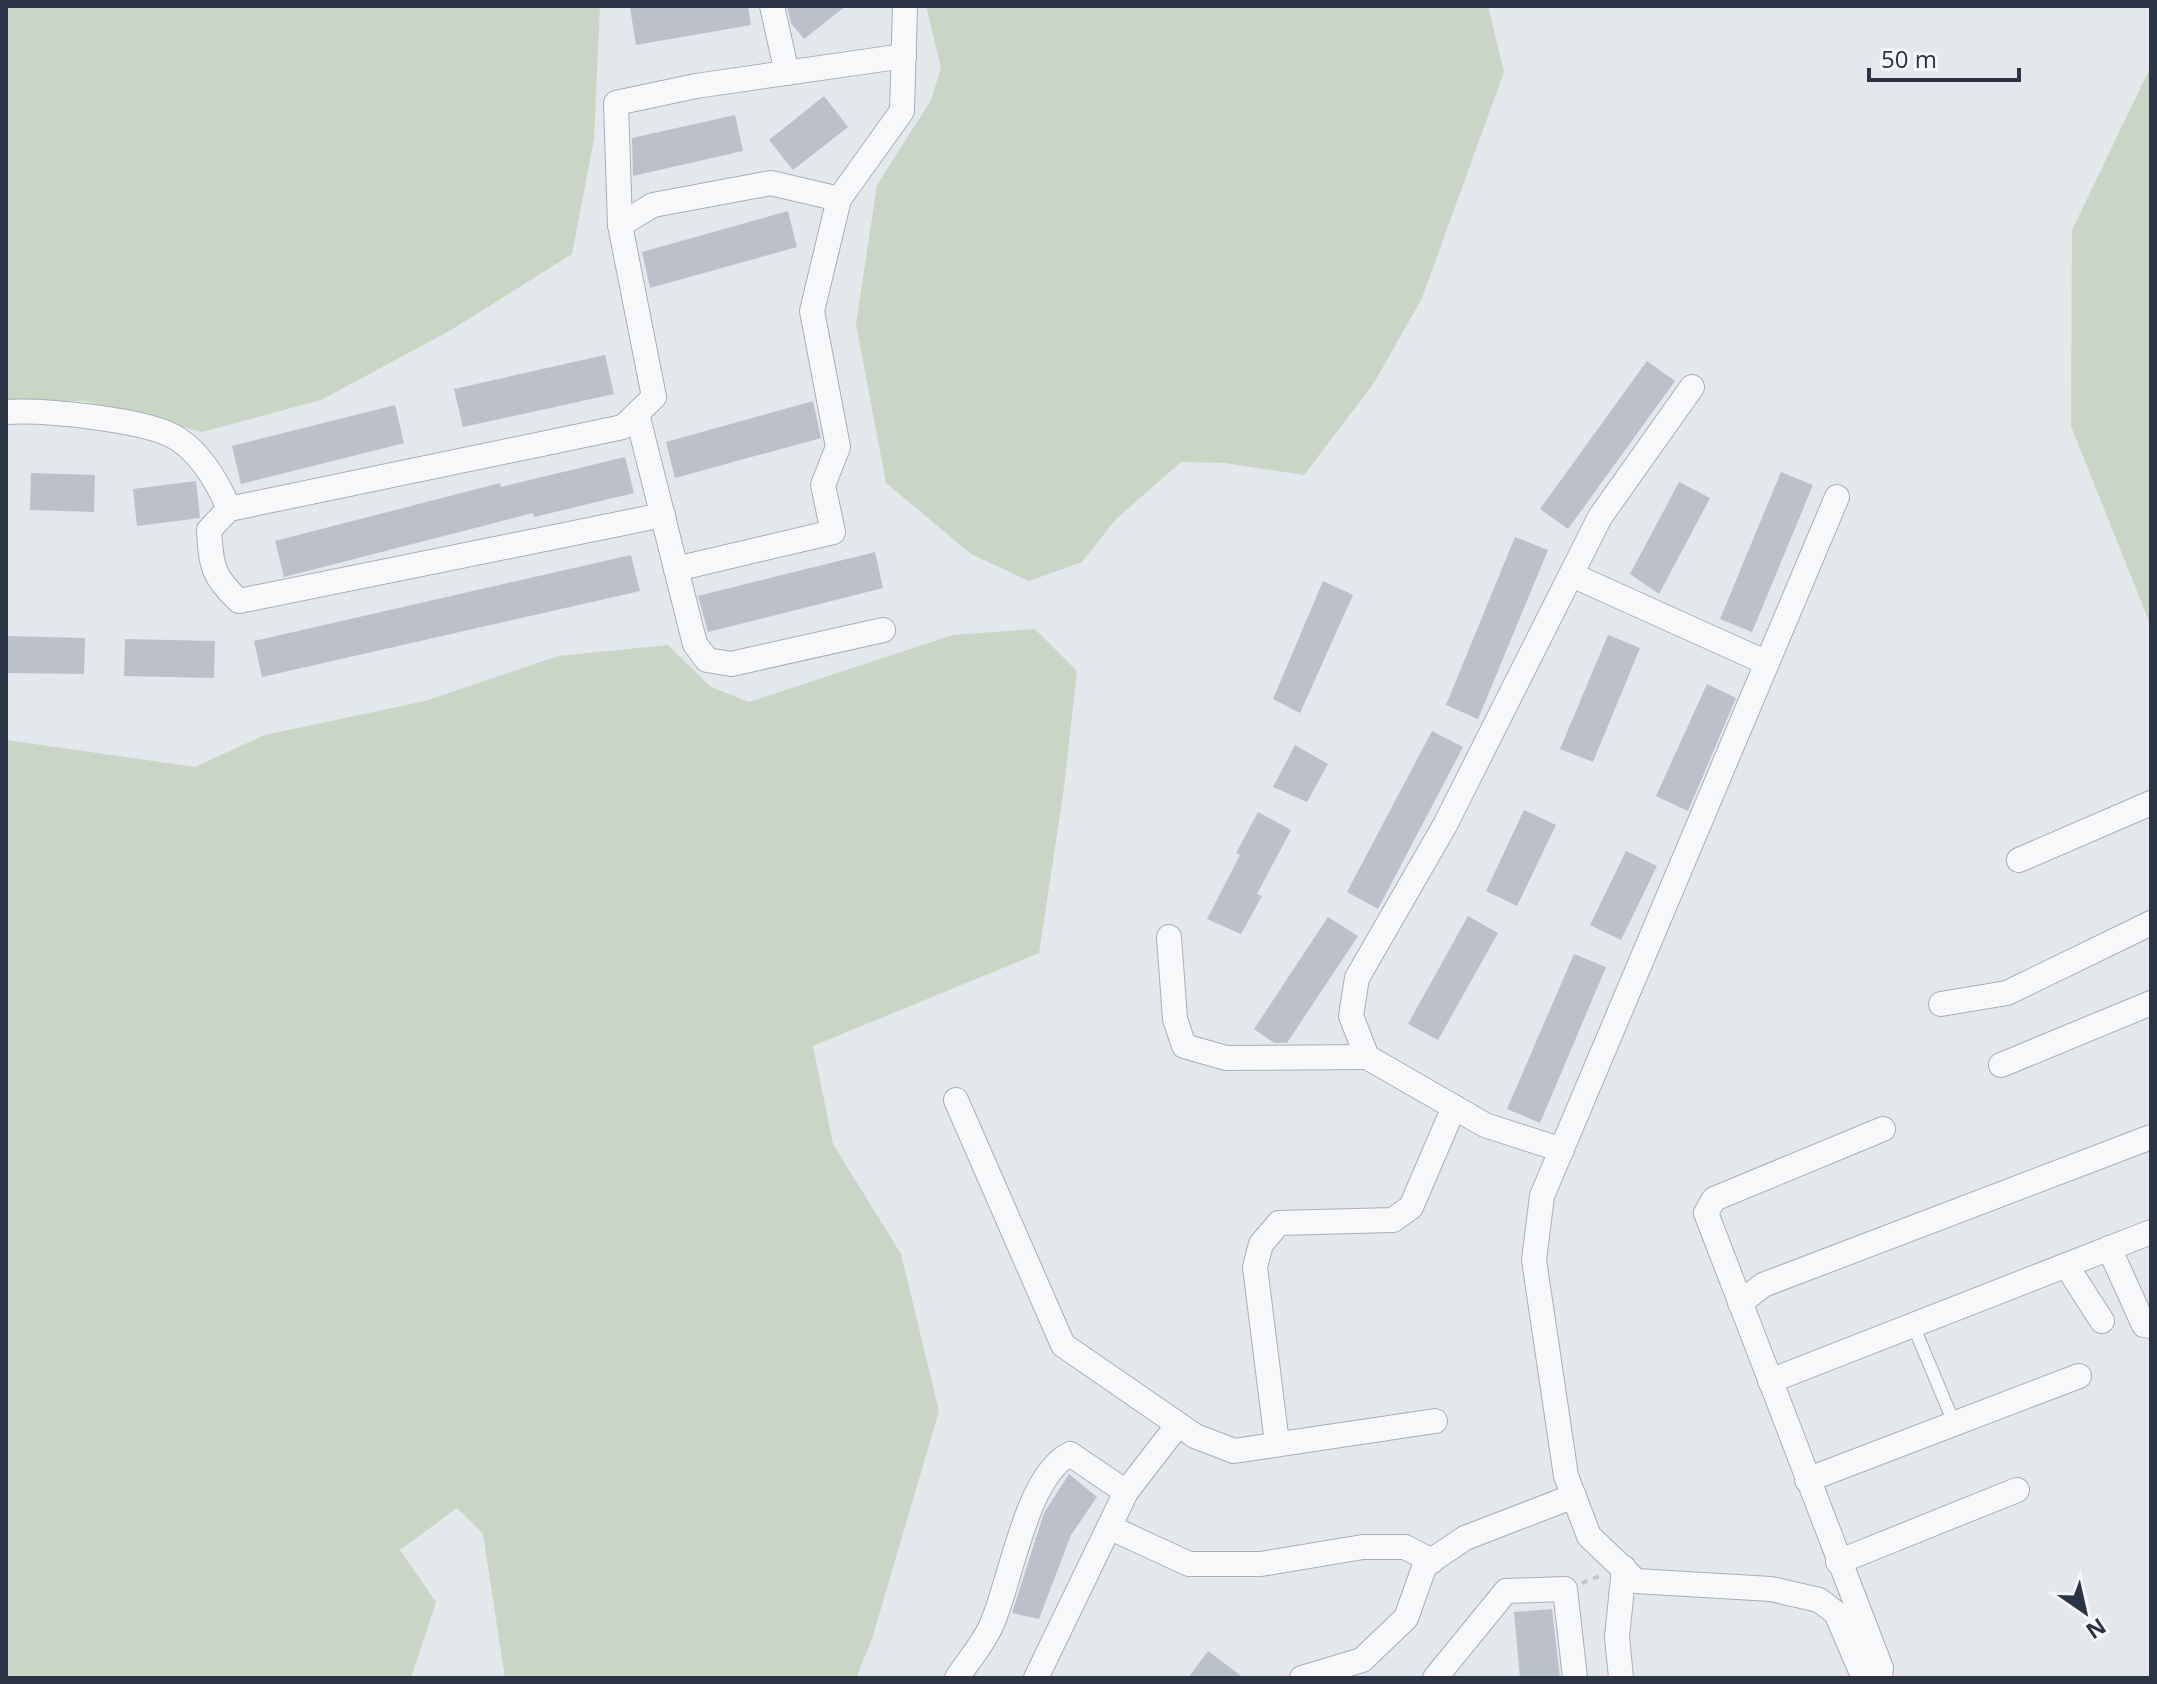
<svg xmlns="http://www.w3.org/2000/svg" width="2157" height="1684" font-family="'Open Sans',sans-serif">
<rect width="100%" height="100%" fill="#e4e7ec"/>
<g fill="#c9d6c5">
<path d="M6,6H600L594,139L572,254L451,330L321,400L202,432L84,401H6Z"/>
<path d="M926,6H1488L1504,72L1422,298L1374,383L1304,475L1225,463L1181,462L1116,519L1082,562L1029,581L971,554L886,483L856,324L877,185L931,100L941,68Z"/>
<path d="M2151,66V626L2071,426L2072,230Z"/>
<path d="M1035,629L1077,671L1063,795L1039,953L813,1046L833,1144L901,1254L939,1411L872,1639L856,1678H505L483,1534L457,1508L400,1550L436,1602L411,1678H6V740L195,767L265,735L425,701L558,656L668,645L711,687L749,702L953,635Z"/>
</g>
<g fill="#bbc0ca">
<path d="M641,6H748L751,25L636,45L630,8Z"/>
<path d="M787,6H846L804,39L791,23Z"/>
<path d="M824,96L848,127L793,170L769,140Z"/>
<path d="M735,115L743,151L633,176L632,138Z"/>
<path d="M788,211L797,247L650,288L642,252Z"/>
<path d="M605,355L614,394L463,427L454,389Z"/>
<path d="M1647,361L1675,381L1568,529L1540,509Z"/>
<path d="M813,401L821,438L675,478L666,442Z"/>
<path d="M395,405L404,443L241,484L232,446Z"/>
<path d="M625,457L634,493L534,517L533,513L284,577L275,541L500,483L501,487Z"/>
<path d="M1781,472L1813,485L1752,632L1720,619Z"/>
<path d="M31,473L95,475L94,512L30,510Z"/>
<path d="M196,481L200,518L137,526L133,489Z"/>
<path d="M1679,482L1710,498L1659,594L1630,574Z"/>
<path d="M1515,537L1548,550L1478,719L1446,705Z"/>
<path d="M875,552L883,588L708,632L698,596Z"/>
<path d="M631,555L640,591L262,677L254,641Z"/>
<path d="M1323,581L1353,595L1300,713L1273,699Z"/>
<path d="M1608,635L1640,648L1593,762L1560,749Z"/>
<path d="M6,636L85,638L84,674L6,673Z"/>
<path d="M125,639L215,641L214,678L124,676Z"/>
<path d="M1707,684L1736,698L1688,811L1656,796Z"/>
<path d="M1432,731L1463,747L1378,909L1347,892Z"/>
<path d="M1295,745L1328,764L1307,802L1273,787Z"/>
<path d="M1524,810L1556,825L1517,906L1486,891Z"/>
<path d="M1258,812L1291,830L1257,894L1262,896L1241,934L1207,919L1240,855L1236,853Z"/>
<path d="M1626,851L1657,866L1621,940L1590,925Z"/>
<path d="M1468,916L1498,933L1438,1040L1408,1024Z"/>
<path d="M1328,917L1358,936L1287,1043H1274L1254,1029Z"/>
<path d="M1574,954L1606,967L1540,1123L1507,1109Z"/>
<path d="M1069,1474L1097,1497L1071,1535L1039,1619L1012,1613L1044,1513Z"/>
<path d="M1552,1609L1560,1678H1520L1514,1612Z"/>
<path d="M1208,1651L1244,1678H1188Z"/>
</g>
<g fill="none" stroke-linecap="round" stroke-linejoin="round">
<defs>
<path id="lane" d="M1913,1325L1954,1423"/>
<g id="street">
<path d="M772,6L787,73"/>
<path d="M620,225L653,205L771,183L839,199"/>
<path d="M6,412C43,410 148,419 178,439C202,455 218,483 229,509"/>
<path d="M637,414L695,644L707,660L731,664L883,630"/>
<path d="M1837,497L1542,1196L1534,1260L1566,1476L1589,1536L1636,1581L1771,1589L1819,1600L1836,1613L1864,1678"/>
<path d="M663,515L239,601C213,577 211,566 209,530L229,509L623,427L654,397L620,225L616,103L696,86L904,56"/>
<path d="M676,569L833,532L823,485L838,447L812,311L839,199L902,111L905,6"/>
<path d="M1572,575L1767,663"/>
<path d="M2019,860L2151,803"/>
<path d="M1169,937L1175,1019L1184,1046L1226,1058L1367,1057"/>
<path d="M1941,1004L2007,993L2151,923"/>
<path d="M2001,1065L2151,1003"/>
<path d="M956,1100L1063,1345L1195,1436L1234,1451L1435,1421"/>
<path d="M1562,1150L1485,1125L1367,1057L1351,1016L1357,978L1445,825L1600,517L1692,387"/>
<path d="M2109,1248L2144,1325L2151,1326"/>
<path d="M2066,1265L2102,1321"/>
<path d="M1740,1303L1763,1285L2151,1137"/>
<path d="M1770,1381L2151,1232"/>
<path d="M1277,1443L1255,1267L1261,1244L1279,1223L1393,1220L1411,1207L1454,1107"/>
<path d="M1807,1480L2079,1376"/>
<path d="M1109,1527L1189,1564H1261L1363,1547H1405L1432,1561"/>
<path d="M1838,1562L2017,1490"/>
<path d="M957,1678C968,1661 983,1644 991,1626C1011,1583 1025,1477 1070,1454L1126,1492"/>
<path d="M1036,1678L1126,1492L1170,1435"/>
<path d="M1302,1678L1362,1660L1406,1618L1425,1565L1465,1538L1574,1496"/>
<path d="M1435,1678L1506,1591L1565,1589L1575,1678"/>
<path d="M1621,1678L1617,1637L1624,1568"/>
<path d="M1880,1678L1881,1668L1706,1213L1714,1199L1883,1129"/>
</g>
</defs>
<use href="#lane" stroke="#a9aeb7" stroke-width="14"/>
<use href="#street" stroke="#a9aeb7" stroke-width="26"/>
<path stroke="#c2c5cb" stroke-width="4" stroke-dasharray="6 6" stroke-linecap="butt" d="M1582,1583L1600,1576"/>
<use href="#lane" stroke="#f7f8fa" stroke-width="12"/>
<use href="#street" stroke="#f7f8fa" stroke-width="24"/>
</g>
<rect width="2157" height="1684" fill="none" stroke="#2b3445" stroke-width="16"/>
<g transform="translate(2085 1612) rotate(146)" stroke="#f4f6f9" stroke-width="6" paint-order="stroke">
<path d="M0-6L14 30L0 20L-14 30Z" fill="#2b3445"/>
<text y="-12" font-size="22" font-weight="bold" text-anchor="middle" fill="#2b3445">N</text>
</g>
<path d="M1869 68v12h150v-12" fill="none" stroke="#2b3445" stroke-width="4"/>
<text x="1881" y="68" font-size="24" fill="#2b3445" stroke="#f4f6f9" stroke-width="6" paint-order="stroke">50 m</text>
</svg>
